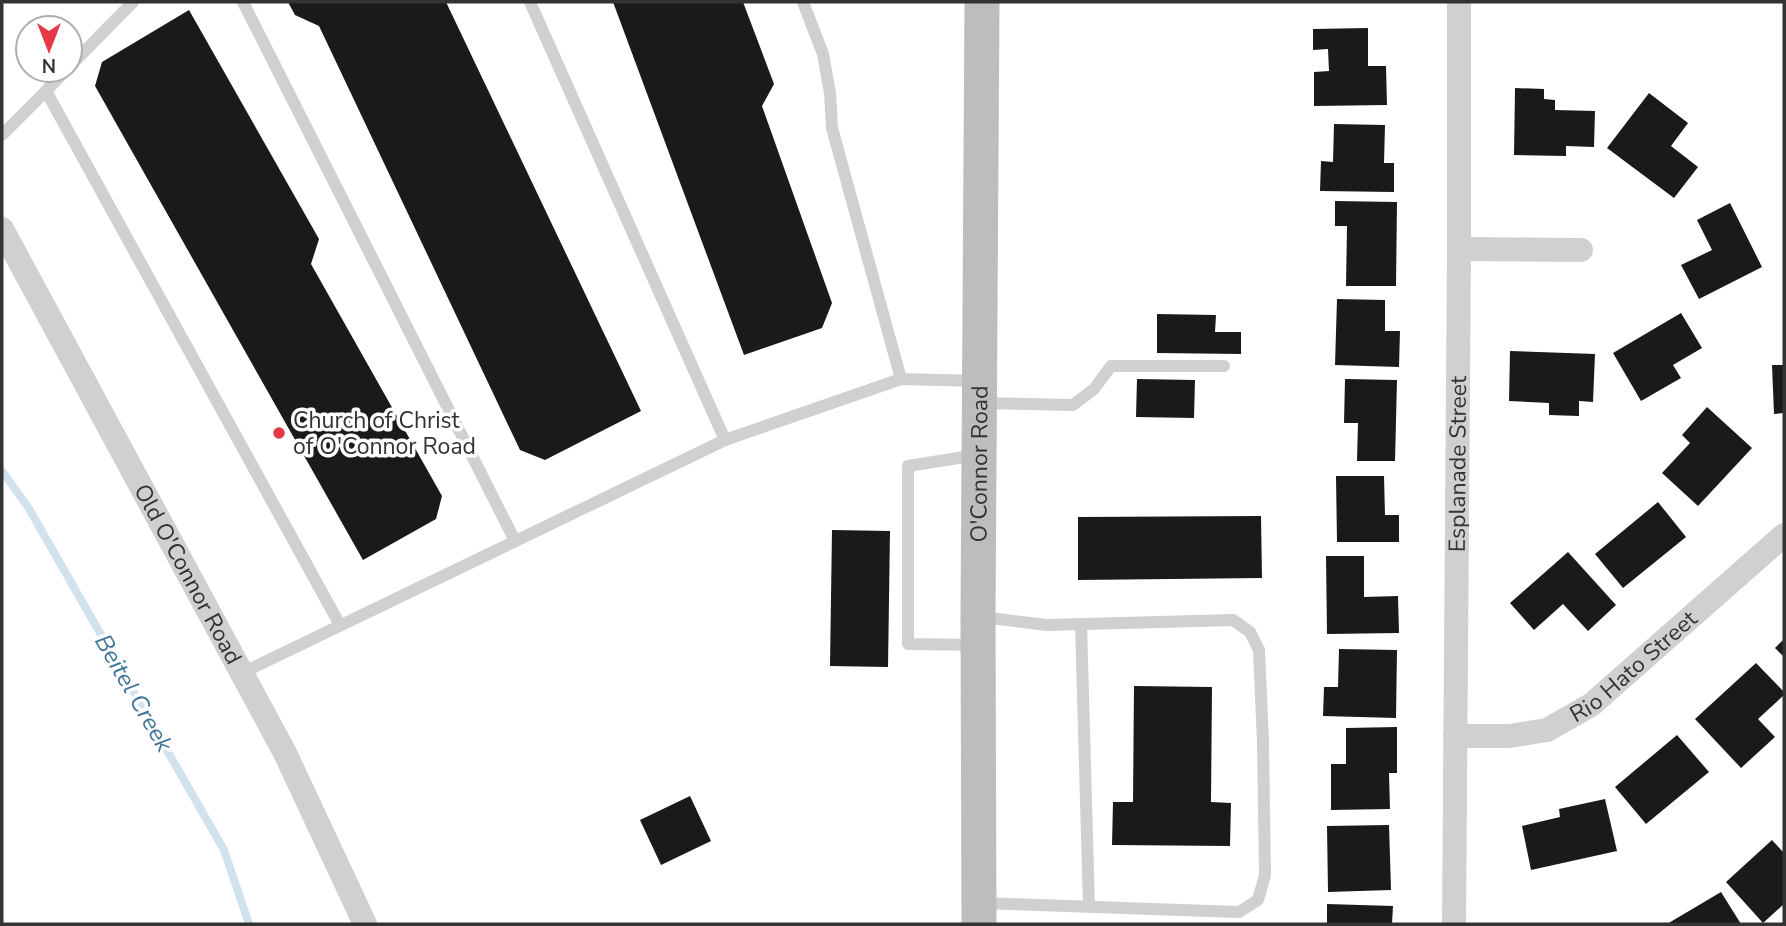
<svg xmlns="http://www.w3.org/2000/svg" width="1786" height="926" font-family="'Nunito Sans',sans-serif">
<rect width="100%" height="100%" fill="#fff"/>
<g fill="none" stroke-linecap="round" stroke-linejoin="round">
<path stroke="#cfe2ee" stroke-width="8" d="M2,471L28,507L224,850L249,924"/>
</g>
<g fill="#1a1a1a">
<path d="M288,2H446L641,411L545,460L520,450L319,26L295,15Z"/>
<path d="M613,2H743L774,84L762,106L832,303L822,328L744,355Z"/>
<path d="M189,10L319,239L311,264L442,496L436,519L363,560L95,86L102,62Z"/>
<path d="M1368,28V66H1386L1387,105L1314,106V72L1329,71L1328,49L1313,50V29Z"/>
<path d="M1515,88L1544,89V99L1555,100V110L1595,111L1594,147L1566,146V156L1514,155Z"/>
<path d="M1649,93L1688,123L1671,146L1698,167L1674,198L1607,148Z"/>
<path d="M1334,124L1385,125L1384,163H1394V192L1320,191L1321,161L1333,162Z"/>
<path d="M1335,201L1397,202L1396,286H1346L1347,226H1335Z"/>
<path d="M1730,203L1762,267L1699,299L1681,265L1712,250L1697,220Z"/>
<path d="M1337,299L1385,300V331H1400L1399,367L1335,365Z"/>
<path d="M1681,313L1702,348L1673,365L1681,378L1641,401L1613,353Z"/>
<path d="M1157,314L1216,315L1215,332H1241V354L1157,353Z"/>
<path d="M1510,351L1595,354L1593,402L1579,401V416L1549,415V403L1509,401Z"/>
<path d="M1772,365H1784V413L1774,414Z"/>
<path d="M1137,379L1195,380L1194,418L1136,417Z"/>
<path d="M1345,379L1397,380L1395,461H1357L1358,423H1344Z"/>
<path d="M1707,407L1752,448L1698,506L1662,473L1690,443L1682,435Z"/>
<path d="M1336,476H1384L1385,515H1399V542H1337Z"/>
<path d="M1658,502L1686,537L1623,588L1595,554Z"/>
<path d="M1261,516L1262,578L1078,580V517Z"/>
<path d="M832,530L890,531L888,667L830,666Z"/>
<path d="M1568,552L1616,605L1588,631L1563,604L1534,630L1510,603Z"/>
<path d="M1326,556H1364V597L1398,596L1399,633L1327,634Z"/>
<path d="M1784,639V657L1775,648Z"/>
<path d="M1339,649L1397,650L1396,718L1323,716L1324,687H1338Z"/>
<path d="M1756,663L1784,692V695L1758,719L1775,737L1741,768L1695,719Z"/>
<path d="M1134,686L1212,687L1211,802L1231,803L1230,846L1112,845L1113,802H1133Z"/>
<path d="M1397,727V773H1389L1390,809L1331,810V764H1346V728Z"/>
<path d="M1677,735L1709,772L1646,824L1615,787Z"/>
<path d="M690,796L711,841L661,865L640,820Z"/>
<path d="M1605,799L1617,851L1531,870L1522,826L1560,817L1559,809Z"/>
<path d="M1389,825L1391,890L1328,892L1327,826Z"/>
<path d="M1772,840L1783,852L1784,851V904L1763,923L1726,882Z"/>
<path d="M1721,892L1741,924H1667Z"/>
<path d="M1327,904L1393,906L1392,924H1327Z"/>
</g>
<g fill="none" stroke-linecap="round" stroke-linejoin="round">
<g stroke="#d0d0d0" stroke-width="12">
<path d="M243,2L515,541"/>
<path d="M530,2L725,440"/>
<path d="M803,2L823,54L830,93L832,128L901,379"/>
<path d="M70,66L133,2"/>
<path d="M66,70L46,91L340,625"/>
<path d="M2,135L46,91"/>
<path d="M983,403L1073,405L1094,389L1111,366H1224"/>
<path d="M977,455L908,466V644L978,645"/>
<path d="M1081,624L1089,907"/>
<path d="M242,673L725,440L901,379L979,381"/>
<path d="M980,903L1239,912L1258,900L1265,875L1263,743L1259,650L1250,632L1233,620L1047,625L982,617"/>
</g>
<g stroke="#d0d0d0" stroke-width="24">
<path id="s1" d="M2,229L285,753L365,924"/>
<path d="M1459,249L1581,250"/>
<path id="s2" d="M1455,736H1509L1547,730L1591,705L1784,535"/>
<path id="s3" d="M1454,924L1459,249V2"/>
</g>
<path stroke="#bdbdbd" stroke-width="35" id="s4" d="M979,924L978,617L982,2"/>
</g>
<circle fill="#e63946" stroke="#fff" stroke-width="2.5" cx="279" cy="433" r="7"/>
<g text-anchor="middle" stroke-width="7" stroke-linejoin="round" paint-order="stroke">
<g font-size="23" fill="#333" stroke="#fff" text-anchor="start">
<text x="293" y="428">Church of Christ<tspan x="293" dy="26">of O'Connor Road</tspan></text>
</g>
<g font-size="23" fill="#333" stroke="#fff">
<text dy="8" stroke="none"><textPath href="#s4" startOffset="460">O'Connor Road</textPath></text>
<text dy="8" stroke="none"><textPath href="#s3" startOffset="460">Esplanade Street</textPath></text>
<text dy="8" stroke="none"><textPath href="#s1" startOffset="392">Old O'Connor Road</textPath></text>
<text dy="8" stroke="none"><textPath href="#s2" startOffset="200">Rio Hato Street</textPath></text>
</g>
<g font-size="24" font-style="italic" fill="#3f7597" stroke="#fff">
<text transform="translate(134 693) rotate(60)" y="8">Beitel Creek</text>
</g>
</g>
<rect width="1786" height="926" fill="none" stroke="#333333" stroke-width="7"/>
<g transform="translate(49 49) rotate(180)"><circle r="33" fill="#ffffff" stroke="#adadad" stroke-width="2"/>
<path d="M0-5L12 26L0 18L-12 26Z" fill="#e63946"/>
<text y="-10" font-size="19" font-weight="bold" text-anchor="middle" fill="#333333">N</text>
</g>
</svg>
